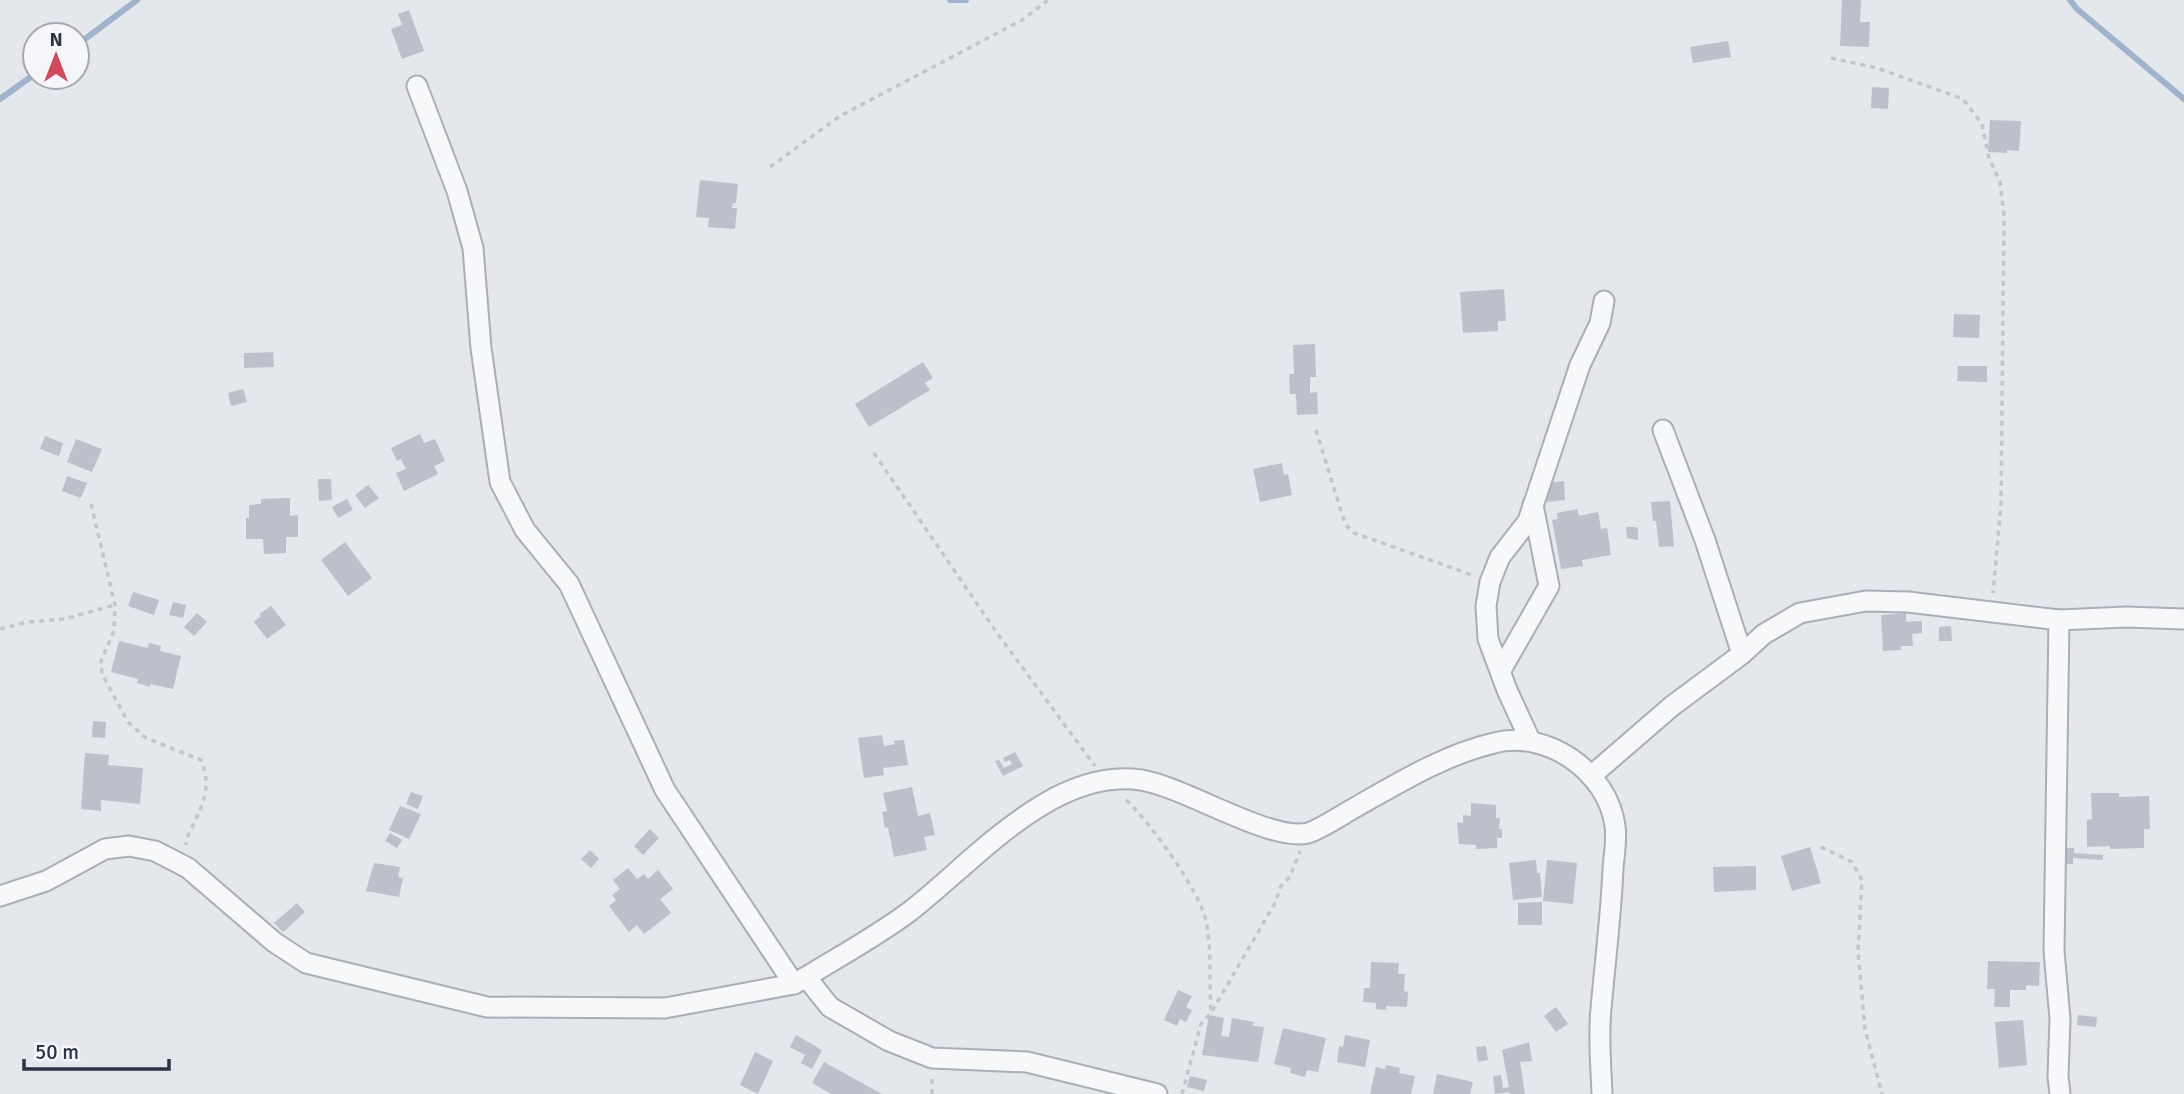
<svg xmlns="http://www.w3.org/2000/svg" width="2184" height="1094" font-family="Signika,sans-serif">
<rect width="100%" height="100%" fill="#e4e7ec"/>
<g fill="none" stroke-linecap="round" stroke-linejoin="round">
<g stroke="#9fb4cc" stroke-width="6">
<path d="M950,0H966"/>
<path d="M2070,0L2077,9L2184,99"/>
<path d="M77,45L137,0"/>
<path d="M0,99L35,74"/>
</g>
</g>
<g fill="#bbc0ca">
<path d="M1842,0H1861L1860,22H1870L1869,47L1840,46Z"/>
<path d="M409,10L424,51L402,59L391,29L402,25L398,14Z"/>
<path d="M1728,41L1731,57L1693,63L1690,47Z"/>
<path d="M1872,87L1889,88L1888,109L1871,108Z"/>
<path d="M1990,120L2021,121L2019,151L2007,150V153L1988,152Z"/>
<path d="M700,180L738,184L736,203H733L732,208H737L735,229L708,227L709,218L696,217Z"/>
<path d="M1504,289L1506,321H1498V331L1463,333L1460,292Z"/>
<path d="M1954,314L1980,315L1979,338L1953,337Z"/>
<path d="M1315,344L1316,377H1310V393L1317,392L1318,414L1297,415L1296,394H1290L1289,374H1294L1293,345Z"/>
<path d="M273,352L274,367L244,368V353Z"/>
<path d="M923,362L933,378L925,383L930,390L869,427L855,404Z"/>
<path d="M1958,366H1987V382L1957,381Z"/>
<path d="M243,389L247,402L231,406L228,393Z"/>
<path d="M420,434L424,443L435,439L445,461L434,466L438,474L404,491L396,473L406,469L401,459L397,461L391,448Z"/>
<path d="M45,436L63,443L59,456L40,449Z"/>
<path d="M76,439L102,449L92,472L67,462Z"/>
<path d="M1282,463L1284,475L1288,474L1292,495L1260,502L1253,469Z"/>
<path d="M67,476L87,483L81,498L62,491Z"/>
<path d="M318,479H331L332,500L319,501Z"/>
<path d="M1564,481L1565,500L1547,502L1546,483Z"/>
<path d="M368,485L379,498L365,508L355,495Z"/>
<path d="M290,498V516L298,515V537H286V553L264,554L263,539H246V518H249V505L261,504V499Z"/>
<path d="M347,499L353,510L338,518L332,507Z"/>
<path d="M1670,501L1674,546L1659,547L1656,521H1653L1651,502Z"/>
<path d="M1577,509L1579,516L1598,512L1601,529L1607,528L1611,555L1582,560L1583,566L1561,569L1552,520L1558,519L1557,513Z"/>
<path d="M1626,527H1635L1638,529V540L1627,538Z"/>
<path d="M345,542L372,578L348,596L321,560Z"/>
<path d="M133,592L159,600L154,615L128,606Z"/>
<path d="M173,602L186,605L183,618L169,615Z"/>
<path d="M271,606L286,625L267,639L254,622L261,616L259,614Z"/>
<path d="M197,613L207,622L194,636L184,627Z"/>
<path d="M1906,613V622L1922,621V633L1912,634L1913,646H1901V650L1883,651L1881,615Z"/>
<path d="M1951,626L1952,641H1939V627Z"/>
<path d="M119,641L148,648L149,643L161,646L160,651L181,656L173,689L150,684V687L137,683L138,679L111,672Z"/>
<path d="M93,721L106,722L105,738L92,737Z"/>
<path d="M882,735L884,746L895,744L894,741L904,740L908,765L883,768L884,775L864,778L858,738Z"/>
<path d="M1015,752L1023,766L1003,776L995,761L999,760L1004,768L1012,764L1010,760L1005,762L1003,758Z"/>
<path d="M85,753L109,755L108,765L143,768L140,804L101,800V811L81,809Z"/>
<path d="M912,787L918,816L930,813L935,835L924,837L927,850L894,857L888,827L885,828L882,812L887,811L883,793Z"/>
<path d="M411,792L423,796L418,809L406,804Z"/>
<path d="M2091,793H2119V797L2149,796L2150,829H2144V848L2110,849V846L2087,847V820L2092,819Z"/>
<path d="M1471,803L1496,805V818H1500L1499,829H1502V838H1497V848L1476,849V845L1459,844L1457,822L1463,823V815L1471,816Z"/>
<path d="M400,806L421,814L409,839L389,830Z"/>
<path d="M650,829L659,838L643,855L634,846Z"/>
<path d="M390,833L402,840L397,848L385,841Z"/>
<path d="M1810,847L1821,883L1792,891L1781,856Z"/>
<path d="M2061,848H2074V853L2103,855V860L2073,858V864H2059Z"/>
<path d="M590,850L599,859L591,868L581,859Z"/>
<path d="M1536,860L1537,873H1540L1542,897L1513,900L1509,863Z"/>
<path d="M1547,860L1577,863L1573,904L1543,901Z"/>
<path d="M374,863L400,867L398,877L403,878L399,897L366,891Z"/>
<path d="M1756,866V890L1714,892L1713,867Z"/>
<path d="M628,868L637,879L644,874L648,879L658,870L673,889L660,899L671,913L644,934L637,925L629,932L609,906L616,900L612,895L620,889L613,880Z"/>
<path d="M1542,902V925H1518V903Z"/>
<path d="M297,903L305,912L283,932L274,923Z"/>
<path d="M1988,961L2040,962L2039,986L2026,985V990H2010V1007H1994L1995,989H1987Z"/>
<path d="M1371,962L1399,963L1398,974H1405L1404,991L1408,992L1407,1007L1386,1006V1010L1376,1009V1003L1363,1002L1364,988H1370Z"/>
<path d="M1178,990L1192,996L1186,1007L1192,1010L1186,1022L1180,1019L1177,1026L1164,1020Z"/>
<path d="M1556,1007L1568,1024L1556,1032L1544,1016Z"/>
<path d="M1209,1015L1224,1018L1221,1036L1229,1037L1232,1018L1254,1022L1253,1026L1264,1027L1258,1062L1202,1055Z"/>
<path d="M2078,1015L2097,1017L2096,1027L2077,1025Z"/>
<path d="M2023,1020L2027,1065L1999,1068L1995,1022Z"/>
<path d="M1283,1028L1326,1038L1318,1072L1307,1070L1305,1077L1290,1073L1291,1068L1274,1064Z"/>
<path d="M796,1035L822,1050L812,1069L801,1063L805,1055L790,1047Z"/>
<path d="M1345,1035L1370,1040L1365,1067L1337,1062L1339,1046L1343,1047Z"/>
<path d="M1529,1042L1532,1061L1520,1062L1525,1094H1510L1509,1092L1495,1094L1493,1076L1501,1075L1503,1088L1509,1087L1502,1050Z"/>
<path d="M1486,1046L1488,1060L1478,1062L1476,1047Z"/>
<path d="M755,1052L773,1061L758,1094L740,1085Z"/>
<path d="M824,1062L882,1094H831L812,1083Z"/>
<path d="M1386,1065L1400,1068L1399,1073L1415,1076L1411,1094H1370L1376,1067L1385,1069Z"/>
<path d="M1437,1074L1473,1082L1470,1094H1433Z"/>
<path d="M1190,1076L1207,1080L1204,1091L1187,1087Z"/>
</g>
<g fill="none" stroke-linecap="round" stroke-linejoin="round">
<defs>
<g id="minor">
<path d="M417,86L457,191L473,248L481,348L500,482L525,530L569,584L665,790L794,984"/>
<path d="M1663,430L1705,540L1742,654"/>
<path d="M2059,620L2054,951L2060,1019L2058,1076L2060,1094"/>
<path d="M1501,670L1549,586L1533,505"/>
<path d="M1530,740L1507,690L1488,639L1486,606L1490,582L1500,557L1528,521L1580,365L1600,323L1604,301"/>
<path d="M1591,776L1672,706L1742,654L1764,634L1800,613L1866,601L1908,602L2059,620L2126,617L2184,619"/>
<path d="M0,896L46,881L105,849L129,846L155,851L188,868L274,942L306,963L487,1007L665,1008L794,984L806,977C840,956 877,936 909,912C973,863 1052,767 1141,780C1185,787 1270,842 1308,833C1319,830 1345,813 1356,807C1400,782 1444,755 1494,743C1547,729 1608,772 1615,826C1617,840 1614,855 1613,869C1611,916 1605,962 1601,1009C1598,1036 1601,1066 1602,1094"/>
<path d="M806,977L830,1007L889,1041L932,1058L1027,1062L1157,1094"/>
</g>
</defs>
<use href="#minor" stroke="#a9aeb7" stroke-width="23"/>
<g stroke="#c2c5cb" stroke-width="3.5" stroke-dasharray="5 5" stroke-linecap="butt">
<path d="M1831,58L1877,68L1963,99L1982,124L1989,158L2000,182L2004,215L2001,504L1993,593"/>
<path d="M770,167L840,116L1022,20L1048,0"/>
<path d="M1316,430L1345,524L1354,533L1475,576"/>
<path d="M874,453L997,633L1095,766"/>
<path d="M91,504L115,605L114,631L101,661L102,674L128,722L146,738L201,760C214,791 199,811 186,840V845"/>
<path d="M0,629L27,622L64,619L115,605"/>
<path d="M1126,800C1149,821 1200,891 1206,921C1212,950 1209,983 1211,1013"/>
<path d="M1821,847L1852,862L1862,880L1858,952L1865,1029L1882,1094"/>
<path d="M932,1094V1075"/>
<path d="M1182,1094L1201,1024L1211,1013L1275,903L1281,886L1290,877L1300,851"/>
</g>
<use href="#minor" stroke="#f7f8fa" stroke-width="19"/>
</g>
<g transform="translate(56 56)"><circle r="33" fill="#f4f6f9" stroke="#a4a8b1" stroke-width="2"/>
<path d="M0-5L12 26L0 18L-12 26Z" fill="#d1495b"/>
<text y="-10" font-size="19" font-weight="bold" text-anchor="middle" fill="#2b3445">N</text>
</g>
<path d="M24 1059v10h145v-10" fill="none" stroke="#2b3445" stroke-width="3.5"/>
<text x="35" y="1059" font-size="21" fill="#2b3445" stroke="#f4f6f9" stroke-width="5" paint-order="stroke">50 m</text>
</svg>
